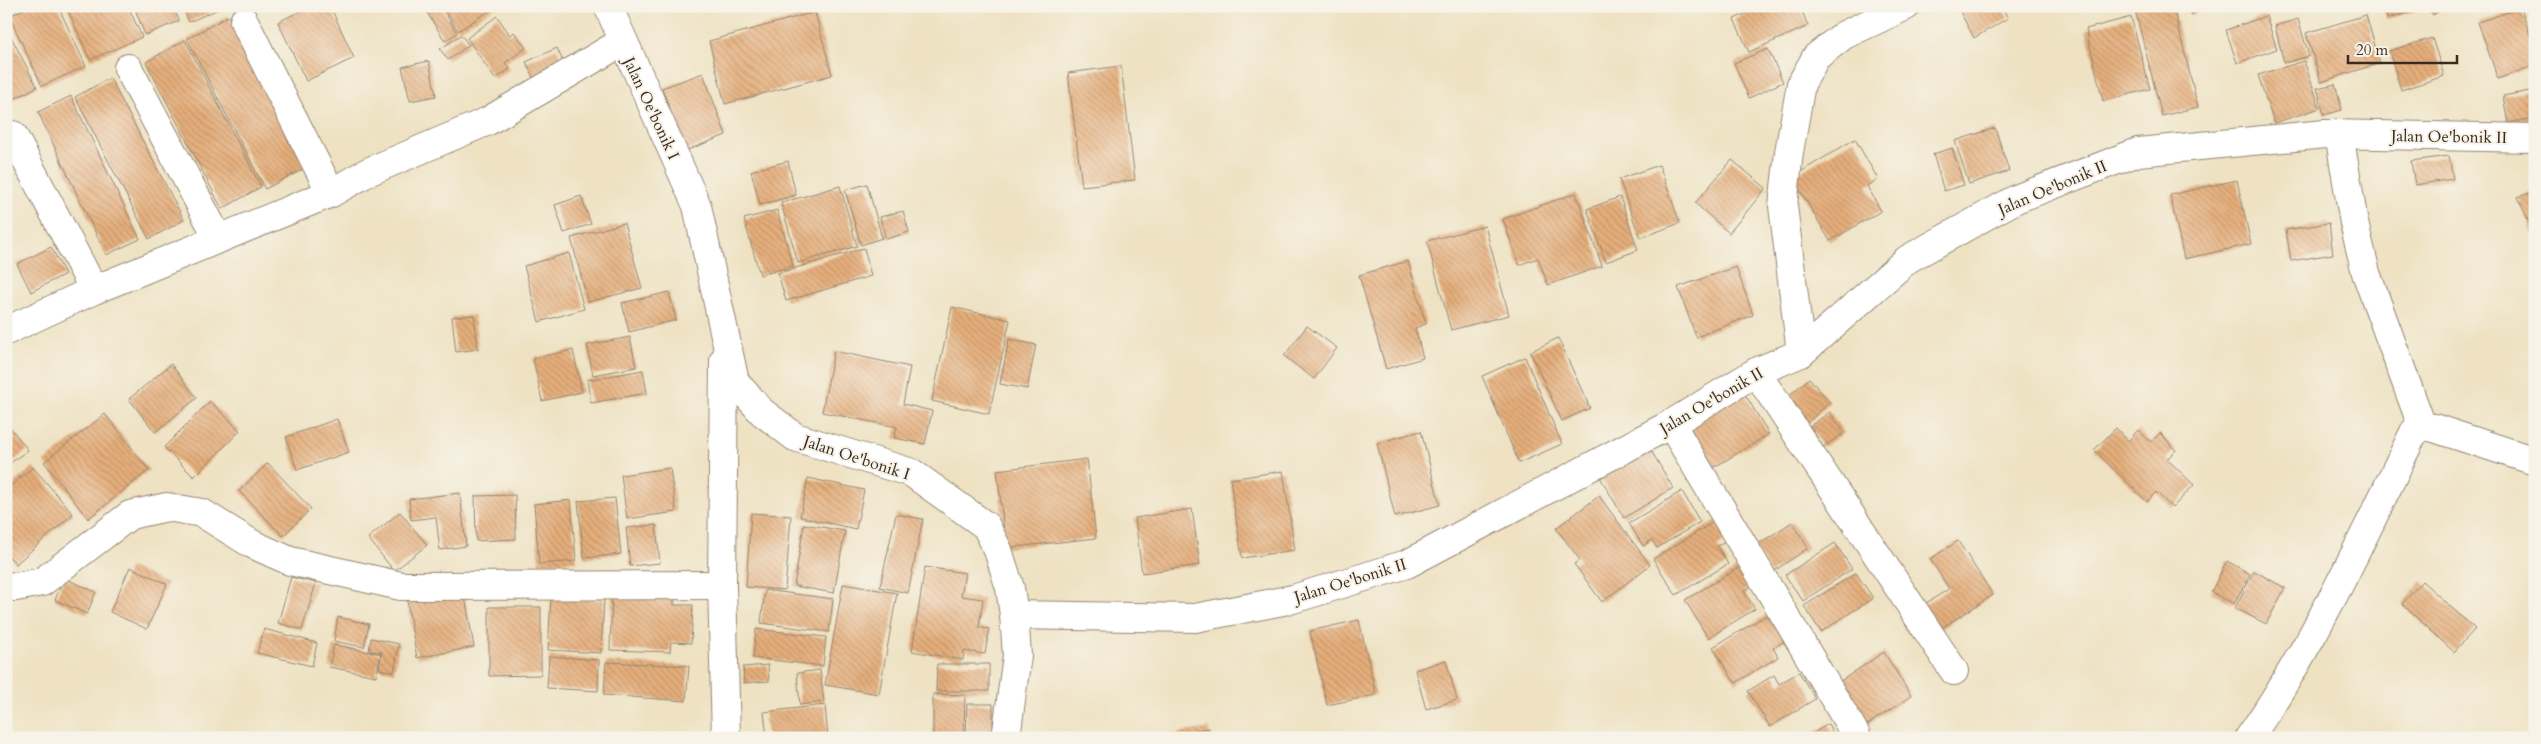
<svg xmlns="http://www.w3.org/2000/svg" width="2541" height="744" font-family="Cardo,serif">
<defs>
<pattern id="building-back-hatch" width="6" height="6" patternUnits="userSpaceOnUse" patternTransform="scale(1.25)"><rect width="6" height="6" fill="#e6af7c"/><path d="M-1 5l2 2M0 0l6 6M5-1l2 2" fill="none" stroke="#bc8f65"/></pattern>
</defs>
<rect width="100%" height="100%" fill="#f7f3e8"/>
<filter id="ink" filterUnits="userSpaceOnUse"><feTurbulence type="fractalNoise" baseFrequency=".02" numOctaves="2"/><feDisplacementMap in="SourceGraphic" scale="10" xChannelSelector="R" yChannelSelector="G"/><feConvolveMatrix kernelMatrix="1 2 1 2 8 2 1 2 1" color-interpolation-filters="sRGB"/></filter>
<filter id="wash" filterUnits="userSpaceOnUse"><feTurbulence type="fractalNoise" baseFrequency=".0096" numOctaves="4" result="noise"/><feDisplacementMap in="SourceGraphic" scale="20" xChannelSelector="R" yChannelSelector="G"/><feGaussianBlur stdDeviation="1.12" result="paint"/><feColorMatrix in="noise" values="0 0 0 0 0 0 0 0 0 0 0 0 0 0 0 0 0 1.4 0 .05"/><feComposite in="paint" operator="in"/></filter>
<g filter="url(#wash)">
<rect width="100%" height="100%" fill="#eee2c3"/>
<g id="blocks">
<g fill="url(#building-back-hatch)">
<path d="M31,6H58L86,66L42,86L9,16Z"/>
<path d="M66,6H128L142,37L90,60Z"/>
<path d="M134,6H173L179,21L145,35Z"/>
<path d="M182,6H225L189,22Z"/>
<path d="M311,6H330L354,58L306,81L278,22Z"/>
<path d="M379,6H396V7L381,12Z"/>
<path d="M423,6H441L457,33L445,41Z"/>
<path d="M443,6H497L458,31Z"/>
<path d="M1763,6H1800L1808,26L1749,52L1734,19Z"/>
<path d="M1957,6H2001L2008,18L1974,38Z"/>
<path d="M2134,6H2173L2198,107L2162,116Z"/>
<path d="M2186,6H2207L2191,15Z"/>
<path d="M2383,6H2414L2415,11L2387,19Z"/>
<path d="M2427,6H2447L2433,15Z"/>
<path d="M2521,8L2535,50V65L2498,79L2478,22Z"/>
<path d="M815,12L832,75L725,104L709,41Z"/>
<path d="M2366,15L2380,63L2321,82L2306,33Z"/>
<path d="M228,16L307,167L265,189L187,39Z"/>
<path d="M497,16L510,35L514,32L526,48L505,63L510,69L495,79L467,38Z"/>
<path d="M2266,16L2277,49L2237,63L2226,30Z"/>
<path d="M2131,17L2150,89L2103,101L2086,29Z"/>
<path d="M2298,19L2309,56L2284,63L2275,26Z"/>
<path d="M6,27L37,87L6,103Z"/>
<path d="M461,35L469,45L448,60L440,49Z"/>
<path d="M2432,38L2444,76L2401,90L2389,51Z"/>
<path d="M185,40L261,187L222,209L146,62Z"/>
<path d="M557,48L567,71L537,86L526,62Z"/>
<path d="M1768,49L1783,82L1749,98L1734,63Z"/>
<path d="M429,61L436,96L410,101L402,67Z"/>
<path d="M2304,61L2320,108L2274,123L2258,75Z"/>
<path d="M1121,66L1135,180L1082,186L1068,73Z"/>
<path d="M703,73L726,135L685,151L662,88Z"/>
<path d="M110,78L184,220L149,239L75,97Z"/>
<path d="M2335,84L2342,110L2324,115L2317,88Z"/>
<path d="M2535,90V118L2508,123L2503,96Z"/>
<path d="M71,96L140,239L106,255L38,112Z"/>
<path d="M1995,128L2009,171L1969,184L1955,141Z"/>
<path d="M1855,139L1878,179L1867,186L1881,211L1830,241L1792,177Z"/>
<path d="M1952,148L1964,185L1944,191L1933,154Z"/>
<path d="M2449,156L2453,179L2415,185L2411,161Z"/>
<path d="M1732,160L1766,188L1729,233L1695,203Z"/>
<path d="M788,161L796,195L760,205L751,171Z"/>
<path d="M1659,165L1680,223L1640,238L1619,179Z"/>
<path d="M2237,180L2251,244L2184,259L2170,195Z"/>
<path d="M867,184L882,238L861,245L845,190Z"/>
<path d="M840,186L857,246L798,263L781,203Z"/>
<path d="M2535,191V237L2518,197Z"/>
<path d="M1576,193L1602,266L1548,285L1538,258L1519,265L1503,219Z"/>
<path d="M581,196L591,224L564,233L555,205Z"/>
<path d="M1620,197L1638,250L1606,262L1587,209Z"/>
<path d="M777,210L793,266L760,275L744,219Z"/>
<path d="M903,211L909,232L886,239L880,217Z"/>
<path d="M624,223L642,288L588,302L571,238Z"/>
<path d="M2329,223L2333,254L2291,261L2286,230Z"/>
<path d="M1485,226L1509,315L1451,330L1427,241Z"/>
<path d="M51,247L65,274L31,292L17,264Z"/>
<path d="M864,248L871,276L786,301L778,273Z"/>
<path d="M569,253L584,309L539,322L524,266Z"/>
<path d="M1408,261L1426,324L1415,328L1423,358L1386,369L1359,275Z"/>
<path d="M1736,267L1753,315L1696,337L1678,287Z"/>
<path d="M669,292L676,320L629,332L622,303Z"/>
<path d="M952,307L1010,320L989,414L932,401Z"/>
<path d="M474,315L478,349L456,352L452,317Z"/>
<path d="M1307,326L1337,348L1314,379L1284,356Z"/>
<path d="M630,337L636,367L593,375L587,345Z"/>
<path d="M1558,338L1590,408L1562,421L1530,352Z"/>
<path d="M1009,339L1036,345L1027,389L1000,384Z"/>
<path d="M573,350L582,392L542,401L533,358Z"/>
<path d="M834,351L910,367L903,404L932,411L925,444L894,438L897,427L822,412Z"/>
<path d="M1525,357L1562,444L1519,463L1482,376Z"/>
<path d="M171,364L197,398L155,432L129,399Z"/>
<path d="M643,370L647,393L591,403L587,380Z"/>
<path d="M1809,378L1830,402L1803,427L1781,403Z"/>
<path d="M1740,386L1769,434L1708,471L1679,423Z"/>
<path d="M210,401L240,431L194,477L164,447Z"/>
<path d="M1830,412L1844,433L1823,447L1810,426Z"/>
<path d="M105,414L149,470L88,519L44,462Z"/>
<path d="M337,419L349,452L297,470L286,437Z"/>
<path d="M6,422L28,450L6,466Z"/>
<path d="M2116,428L2128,441L2138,430L2151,442L2160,433L2176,450L2167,459L2194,485L2172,508L2156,492L2147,502L2094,450Z"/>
<path d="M1421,431L1440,505L1395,517L1377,443Z"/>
<path d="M1649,447L1673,488L1624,518L1600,477Z"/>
<path d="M1087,459L1096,538L1006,548L997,470Z"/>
<path d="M268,463L311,509L283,536L239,491Z"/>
<path d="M33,467L73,514L16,564L6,553V490Z"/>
<path d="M670,468L676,512L627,519L621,475Z"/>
<path d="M1283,471L1295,550L1242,558L1230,479Z"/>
<path d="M808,478L864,490L856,529L800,517Z"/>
<path d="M1682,491L1700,522L1657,548L1652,540L1643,546L1629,523Z"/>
<path d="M460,493L466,546L440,550L436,517L411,520L409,499Z"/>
<path d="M515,495L516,539L476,541L475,496Z"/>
<path d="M1599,496L1650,565L1602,602L1574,564L1580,560L1556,528Z"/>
<path d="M615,498L621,554L584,558L578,501Z"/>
<path d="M571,500L576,561L539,564L534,504Z"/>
<path d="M1192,509L1200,565L1142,573L1135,518Z"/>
<path d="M400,512L427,545L394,571L368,538Z"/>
<path d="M751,513L791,516L785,590L746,587Z"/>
<path d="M896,514L923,519L908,593L880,587Z"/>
<path d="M1717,520L1728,539L1717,546L1728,564L1676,595L1653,559Z"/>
<path d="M1792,522L1808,548L1771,573L1754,547Z"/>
<path d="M804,524L845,531L834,593L794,586Z"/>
<path d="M656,525L660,563L630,566L626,528Z"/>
<path d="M1958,541L1993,595L1934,633L1918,608L1949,589L1930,559Z"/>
<path d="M1835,543L1852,569L1803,601L1785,575Z"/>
<path d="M2227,561L2250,574L2234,604L2211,592Z"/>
<path d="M1745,564L1756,583L1744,591L1755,609L1708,638L1685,600Z"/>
<path d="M130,567L167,584L147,629L110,612Z"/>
<path d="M925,567L965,573L961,596L983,599L979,627L989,629L985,654L964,651L963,660L912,651Z"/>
<path d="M2254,571L2285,588L2266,624L2235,608Z"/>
<path d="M1856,573L1873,598L1821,632L1804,606Z"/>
<path d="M291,577L316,583L302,630L278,623Z"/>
<path d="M64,578L96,592L87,614L55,600Z"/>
<path d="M2422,581L2475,629L2454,652L2402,604Z"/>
<path d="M843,584L897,593L879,694L825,685Z"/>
<path d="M765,590L833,599L829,632L761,623Z"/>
<path d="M464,591L474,647L417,658L407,601Z"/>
<path d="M612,591L674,593V605H693L691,643L671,642L670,652L610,650Z"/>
<path d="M551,597L604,600L601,653L548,650Z"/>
<path d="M489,607H541V675L489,676Z"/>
<path d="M1772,612L1788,639L1773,648L1778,657L1735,683L1713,647Z"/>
<path d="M338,617L369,624L364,647L334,641Z"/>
<path d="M1359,620L1376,695L1327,705L1310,631Z"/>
<path d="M264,629L317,643L312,666L257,653Z"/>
<path d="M756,629L826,637L823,666L753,658Z"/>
<path d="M371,638L399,644L394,672L379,669L382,652L369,651Z"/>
<path d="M334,645L381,654L376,676L329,667Z"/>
<path d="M1884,652L1911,696L1867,725L1839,682Z"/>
<path d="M549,656L599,660L598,691L547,688Z"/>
<path d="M1446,660L1457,700L1426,709L1415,670Z"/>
<path d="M606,662L689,666L686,701L604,695Z"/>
<path d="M937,664H989V691H936Z"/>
<path d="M768,665L769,681L744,683L743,667Z"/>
<path d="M820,670L824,702L800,705L797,673Z"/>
<path d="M1799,672L1815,699L1770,727L1748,691L1774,675L1779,684Z"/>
<path d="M933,694L965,695L964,738H933Z"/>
<path d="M967,704H993V738H966Z"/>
<path d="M825,705L828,738H767L764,712Z"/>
<path d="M1828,724L1836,738H1806Z"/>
<path d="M1209,728L1211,738H1178V733Z"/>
<path d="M1174,734L1175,738H1155V737Z"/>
</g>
</g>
</g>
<g filter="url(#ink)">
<use href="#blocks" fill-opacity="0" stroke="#948670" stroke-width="1"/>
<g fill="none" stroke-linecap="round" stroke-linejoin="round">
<defs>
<g id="minor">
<path d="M608,6L697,206L735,382L762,412L795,437L912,473L986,526L998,550L1010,588L1014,615L1017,655L1006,738"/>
<path d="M244,21L331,193"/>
<path d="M128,68L218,238"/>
<path d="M2339,134L2354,223L2366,273L2422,426"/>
<path d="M13,135L94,290"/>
<path d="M6,331L94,290L331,193L368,172L488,121L622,42"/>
<path d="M1801,353L1783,206L1789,152L1801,84L1816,57L1844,35L1906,6"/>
<path d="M724,360L722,585L726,738"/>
<path d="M1756,372L1954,671"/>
<path d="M1671,424L1856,735"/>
<path d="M6,586L16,587L42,582L130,515L167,507L202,513L252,544L290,561L401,586L722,585"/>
<path d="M1014,615L1195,618L1293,599L1407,564L1671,424L1756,372L1801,353L1908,259L2016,199L2138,152L2325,134L2535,138"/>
<path d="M2249,738C2315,642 2364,536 2414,432L2422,426L2434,428L2535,461"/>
</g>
</defs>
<use href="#minor" stroke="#948670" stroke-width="30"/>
<use href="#minor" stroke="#fff" stroke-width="28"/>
</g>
</g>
<g text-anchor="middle" stroke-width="4" stroke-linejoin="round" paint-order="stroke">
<g font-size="16" fill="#3b2a1e" stroke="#f7f3e8">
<text transform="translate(652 108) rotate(65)" y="6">Jalan Oe'bonik I</text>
<text transform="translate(2449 136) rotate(1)" y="6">Jalan Oe'bonik II</text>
<text transform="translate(2052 187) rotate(-23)" y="6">Jalan Oe'bonik II</text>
<text transform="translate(1711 400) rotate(-30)" y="6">Jalan Oe'bonik II</text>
<text transform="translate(857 457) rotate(18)" y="6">Jalan Oe'bonik I</text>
<text transform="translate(1350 580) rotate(-17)" y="6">Jalan Oe'bonik II</text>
</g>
</g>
<rect width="2541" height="744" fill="none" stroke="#f7f3e8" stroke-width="25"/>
<path d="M2348 55v8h109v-8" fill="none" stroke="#3b2a1e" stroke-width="2.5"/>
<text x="2356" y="55" font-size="15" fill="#3b2a1e" stroke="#f7f3e8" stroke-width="4" paint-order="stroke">20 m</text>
</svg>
